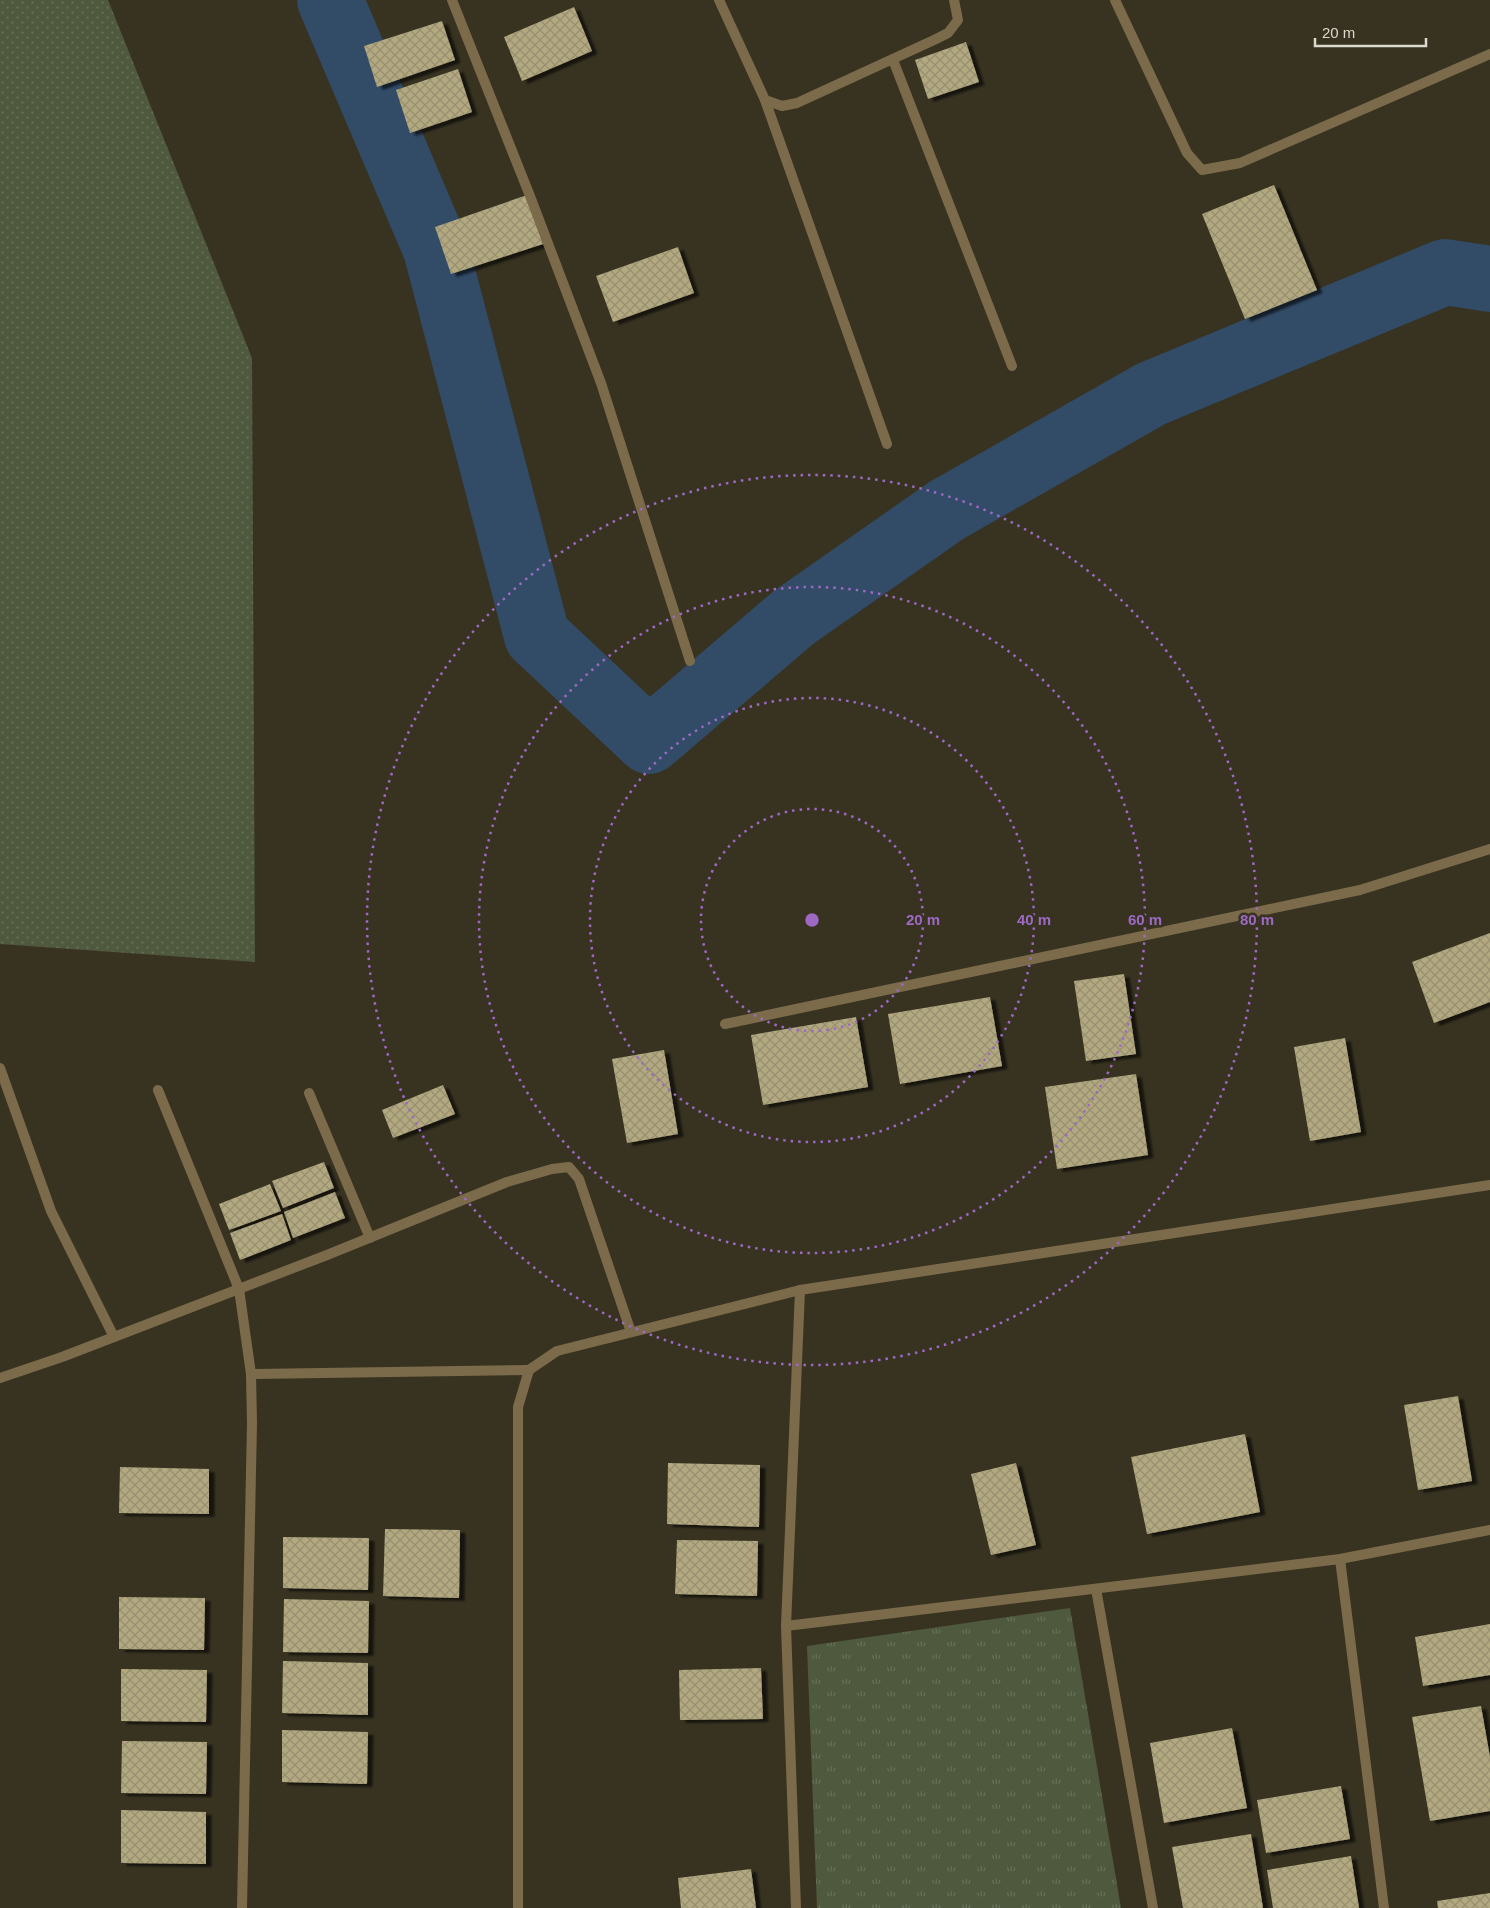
<svg xmlns="http://www.w3.org/2000/svg" width="1490" height="1908" font-family="Helvetica,sans-serif">
<defs>
<pattern id="grass-dots" width="8" height="8" patternUnits="userSpaceOnUse" patternTransform="scale(1.25)"><rect width="8" height="8" fill="#4e593e"/><path d="M2 2h.1M6 6h.1" fill="none" stroke="#677059" stroke-width="1.8" stroke-linecap="round"/></pattern>
<pattern id="park-tufts" width="24" height="20" patternUnits="userSpaceOnUse" patternTransform="scale(1.25)"><rect width="24" height="20" fill="#4e593e"/><path d="M3 7l-1-3M5 7V3M7 7l1-3M15 17l-1-3M17 17v-4M19 17l1-3" fill="none" stroke="#677059"/></pattern>
<pattern id="building-cross-hatch" width="8" height="8" patternUnits="userSpaceOnUse" patternTransform="scale(1.25)"><rect width="8" height="8" fill="#b3a981"/><path d="M0 0l8 8M0 8l8-8" fill="none" stroke="#978f70"/></pattern>
<filter id="shadow"><feDropShadow dx="5.5" dy="3" stdDeviation="1" flood-color="#0009"/></filter>
</defs>
<rect width="100%" height="100%" fill="#383321"/>
<path fill="url(#grass-dots)" d="M0,0H108L252,358L255,962L0,944Z"/>
<path fill="url(#park-tufts)" d="M1070,1608L1121,1908H817L807,1646Z"/>
<g fill="none" stroke-linecap="round" stroke-linejoin="round">
<path stroke="#324b67" stroke-width="66" d="M330,0L436,249L537,636L649,741L794,617L947,510L1151,394L1445,272L1490,279"/>
</g>
<g fill="url(#building-cross-hatch)" filter="url(#shadow)">
<path d="M574,7L592,51L522,81L504,37Z"/>
<path d="M442,21L455,60L377,87L364,46Z"/>
<path d="M966,42L979,82L928,99L915,60Z"/>
<path d="M458,69L472,112L410,133L396,90Z"/>
<path d="M1274,185L1317,290L1245,319L1202,214Z"/>
<path d="M527,195L543,244L451,274L435,227Z"/>
<path d="M678,247L694,293L613,322L596,276Z"/>
<path d="M1490,933V1002L1434,1023L1412,962Z"/>
<path d="M1124,974L1136,1054L1086,1061L1074,981Z"/>
<path d="M990,997L1002,1066L900,1084L888,1014Z"/>
<path d="M856,1017L868,1087L763,1105L751,1035Z"/>
<path d="M1345,1038L1361,1132L1310,1141L1294,1047Z"/>
<path d="M664,1050L678,1134L627,1143L612,1059Z"/>
<path d="M1136,1074L1148,1155L1057,1169L1045,1087Z"/>
<path d="M443,1085L455,1114L393,1138L382,1110Z"/>
<path d="M324,1162L334,1188L283,1208L272,1181Z"/>
<path d="M270,1184L281,1211L229,1230L219,1204Z"/>
<path d="M335,1192L345,1218L293,1238L284,1212Z"/>
<path d="M282,1214L291,1240L240,1260L230,1233Z"/>
<path d="M1458,1396L1472,1481L1418,1490L1404,1405Z"/>
<path d="M1245,1434L1260,1512L1147,1534L1131,1457Z"/>
<path d="M668,1463L760,1465L759,1527L667,1524Z"/>
<path d="M1016,1463L1036,1545L991,1555L971,1474Z"/>
<path d="M120,1467L209,1469V1514L119,1513Z"/>
<path d="M385,1529L460,1530L459,1598L383,1596Z"/>
<path d="M283,1537L369,1538L368,1590L283,1588Z"/>
<path d="M677,1540L758,1541L757,1596L675,1594Z"/>
<path d="M119,1597L205,1598L204,1650L119,1649Z"/>
<path d="M284,1599L369,1601L368,1653L283,1652Z"/>
<path d="M1490,1624V1675L1423,1686L1415,1637Z"/>
<path d="M283,1661L368,1663V1715L282,1713Z"/>
<path d="M761,1668L763,1719L680,1720L679,1670Z"/>
<path d="M121,1669L207,1670L206,1722L121,1721Z"/>
<path d="M1481,1706L1490,1757V1811L1430,1821L1412,1717Z"/>
<path d="M1232,1728L1247,1808L1164,1823L1150,1743Z"/>
<path d="M282,1730L368,1732L367,1784L282,1782Z"/>
<path d="M122,1741L207,1742L206,1794L121,1793Z"/>
<path d="M1341,1786L1350,1839L1266,1853L1257,1800Z"/>
<path d="M121,1810L206,1812V1864L121,1863Z"/>
<path d="M1251,1834L1263,1908H1183L1172,1847Z"/>
<path d="M1351,1856L1359,1908H1273L1267,1870Z"/>
<path d="M751,1869L756,1908H681L678,1878Z"/>
<path d="M1490,1893V1908H1438L1437,1901Z"/>
</g>
<g fill="none" stroke-linecap="round" stroke-linejoin="round">
<g stroke="#7c6b4b" stroke-width="10">
<path d="M452,0L530,196L601,383L690,661"/>
<path d="M719,0L765,100L782,106L797,103L934,40L948,33L958,20L954,0"/>
<path d="M1115,0L1187,153L1202,170L1240,163L1490,54"/>
<path d="M893,60L1012,366"/>
<path d="M765,100L887,444"/>
<path d="M725,1024L1360,890L1490,849"/>
<path d="M0,1068L51,1211L114,1337"/>
<path d="M158,1090L239,1289L251,1374L252,1423L242,1908"/>
<path d="M309,1093L370,1238"/>
<path d="M251,1374L529,1370"/>
<path d="M0,1378L62,1357L327,1255L507,1182L552,1169L569,1167L579,1179L631,1332"/>
<path d="M1340,1559L1384,1908"/>
<path d="M1096,1589L1153,1908"/>
<path d="M786,1626L1340,1559L1490,1530"/>
<path d="M518,1908V1407L529,1370L557,1351L800,1290L1490,1185"/>
<path d="M796,1908L786,1626L800,1290"/>
</g>
</g>
<g fill="none" stroke="#9d69c4" stroke-width="2.5" stroke-dasharray="2.5 5">
<circle cx="812" cy="920" r="111"/>
<circle cx="812" cy="920" r="222"/>
<circle cx="812" cy="920" r="333"/>
<circle cx="812" cy="920" r="445"/>
</g>
<circle cx="812" cy="920" r="8" fill="#9d69c4" stroke="#383321" stroke-width="2.5"/>
<g font-size="15" text-anchor="middle" font-weight="bold" fill="#9d69c4" stroke="#383321" stroke-width="5" stroke-linejoin="round" paint-order="stroke">
<text x="923" y="925">20 m</text>
<text x="1034" y="925">40 m</text>
<text x="1145" y="925">60 m</text>
<text x="1257" y="925">80 m</text>
</g>
<path d="M1315 38v8h111v-8" fill="none" stroke="#dbd9ce" stroke-width="2.5"/>
<text x="1322" y="38" font-size="15" fill="#dbd9ce" stroke="#383321" stroke-width="4" paint-order="stroke">20 m</text>
</svg>
